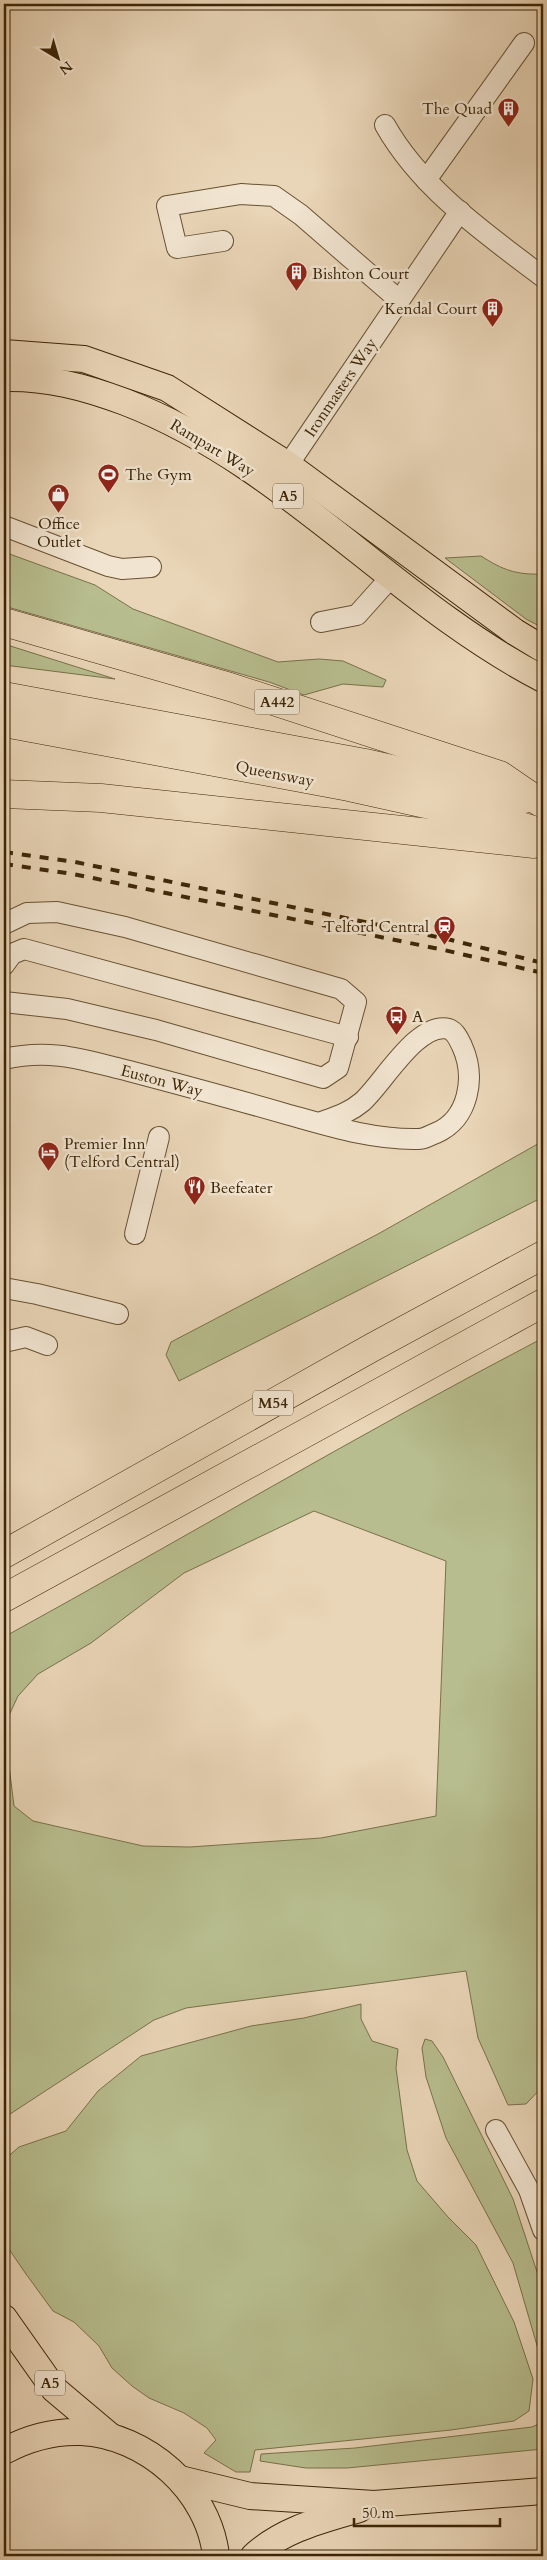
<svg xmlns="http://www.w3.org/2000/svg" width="547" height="2560" font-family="Cardo,serif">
<rect width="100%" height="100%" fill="#e9d5b7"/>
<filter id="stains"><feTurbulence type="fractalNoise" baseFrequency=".004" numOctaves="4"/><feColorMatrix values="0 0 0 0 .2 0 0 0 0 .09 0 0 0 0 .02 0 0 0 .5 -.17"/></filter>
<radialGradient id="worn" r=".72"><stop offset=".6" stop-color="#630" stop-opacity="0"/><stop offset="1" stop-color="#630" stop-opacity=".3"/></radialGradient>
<g fill="#b7bd8e" stroke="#7a714a" fill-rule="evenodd">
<path d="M4,552L95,585L133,609L278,662L319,659L343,661L386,680L383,687L343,684L304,695L269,682L4,606Z"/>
<path d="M481,556C503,570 516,575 543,574V628L526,619L445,558Z"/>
<path d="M4,644L115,679L4,665Z"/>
<path d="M543,1141V1197L179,1381L166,1355L171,1342L378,1234Z"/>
<path d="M543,1338V1994L541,2004L543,2086L526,2104L508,2105L478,2038L466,1971L186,2008L154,2020L4,2118V1637C184,1538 361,1433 543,1338ZM314,1511L446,1561L436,1816L321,1838L190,1847L143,1846L33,1821L14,1806L4,1726L18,1696L38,1674L91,1643L184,1573Z"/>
<path d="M361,2004V2019L372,2041L398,2049L396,2068L407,2150L417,2181L448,2217L476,2245L514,2322L533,2379L529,2411L514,2421L451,2430L255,2450L250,2472H236L204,2453L216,2440L207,2428L184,2413L149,2398L132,2386L112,2368L99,2346L74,2322L53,2311L26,2274L4,2242V2160L19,2147L66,2131L98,2091L141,2056L251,2026L304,2018Z"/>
<path d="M425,2039L432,2041L443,2057L513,2199L543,2290V2366L513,2263L446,2138L426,2077L422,2048Z"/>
<path d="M543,2422V2449L347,2468H306L260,2461L261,2454L355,2448L532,2427Z"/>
</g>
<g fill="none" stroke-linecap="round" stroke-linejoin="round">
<defs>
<g id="minor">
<path d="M385,125C421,189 486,234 543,277"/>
<path d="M426,180L524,43"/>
<path d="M223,241L177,248L167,206L241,194L274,196L301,215L399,300"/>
<path d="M288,465L460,211"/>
<path d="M4,526L108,566L122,569L151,567"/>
<path d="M321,622L357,615L391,577"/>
<path d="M4,924L27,913L57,912L125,927L341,989L356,1002L338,1068L323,1078L156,1030L67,1009L4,1002"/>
<path d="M4,965L12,954L24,949L348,1037"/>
<path d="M4,1059C51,1048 84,1060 129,1071C182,1085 234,1099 286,1114C329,1126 373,1140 418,1139C425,1139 430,1135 436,1133C469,1119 476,1077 462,1046C459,1040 456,1032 449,1029C418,1020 382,1085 362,1102C349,1113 335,1117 319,1123"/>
<path d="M135,1234L159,1137"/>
<path d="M4,1288L37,1294L118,1314"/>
<path d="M4,1342L26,1337L47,1345"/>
<path d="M496,2130L529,2190L543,2230"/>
</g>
<g id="major">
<path d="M4,353L84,359L167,388L288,465L515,632L543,649"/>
<path d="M4,378C47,377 85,387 125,402C284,463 394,602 543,679"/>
<path d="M4,2318L54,2389L111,2437"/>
<path d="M4,2451C28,2438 53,2431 81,2432C146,2435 209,2490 216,2556"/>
<path d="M180,2479L250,2496L374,2504L543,2491"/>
<path d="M254,2556C283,2529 322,2520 359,2509"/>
</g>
<g id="highway">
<path d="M4,622L230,687L500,775L541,803"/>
<path d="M4,696L365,763L525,799"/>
<path d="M4,723L349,787L507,822L543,833"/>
<path d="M4,794L101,798L534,844"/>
<path d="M4,1554L373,1347L543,1255"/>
<path d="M4,1598L543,1303"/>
</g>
</defs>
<use href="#minor" stroke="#685132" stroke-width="22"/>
<use href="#major" stroke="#3d2506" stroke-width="28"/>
<use href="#highway" stroke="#3d2506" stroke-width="29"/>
<use href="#minor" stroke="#f1e4d0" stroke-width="20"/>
<use href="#major" stroke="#e9d5b7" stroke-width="26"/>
<use href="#highway" stroke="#e9d5b7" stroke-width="28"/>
<g stroke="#3d2506" stroke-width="4" stroke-dasharray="9 9" stroke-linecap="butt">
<path d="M4,852L75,862L447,939L543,963"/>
<path d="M4,864L73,874L444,950L543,973"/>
</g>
</g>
<defs>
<symbol id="building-pin" viewBox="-11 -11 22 30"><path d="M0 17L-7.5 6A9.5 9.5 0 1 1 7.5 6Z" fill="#8f2418" stroke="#f1e4d0"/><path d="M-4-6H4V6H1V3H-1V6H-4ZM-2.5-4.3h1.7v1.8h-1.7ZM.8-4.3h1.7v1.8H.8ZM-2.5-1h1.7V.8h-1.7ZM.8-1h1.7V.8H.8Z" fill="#fff"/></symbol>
<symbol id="stadium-pin" viewBox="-11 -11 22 30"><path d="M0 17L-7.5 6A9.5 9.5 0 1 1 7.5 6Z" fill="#8f2418" stroke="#f1e4d0"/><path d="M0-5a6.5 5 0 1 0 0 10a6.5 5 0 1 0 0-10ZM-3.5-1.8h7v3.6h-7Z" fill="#fff"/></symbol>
<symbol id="shop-pin" viewBox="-11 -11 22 30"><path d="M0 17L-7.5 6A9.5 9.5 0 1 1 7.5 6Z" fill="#8f2418" stroke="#f1e4d0"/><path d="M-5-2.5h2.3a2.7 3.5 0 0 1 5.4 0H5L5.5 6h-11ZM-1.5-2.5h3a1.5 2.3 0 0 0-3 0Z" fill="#fff"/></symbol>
<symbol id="station-pin" viewBox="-11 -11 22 30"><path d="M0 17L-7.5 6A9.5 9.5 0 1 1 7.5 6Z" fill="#8f2418" stroke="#f1e4d0"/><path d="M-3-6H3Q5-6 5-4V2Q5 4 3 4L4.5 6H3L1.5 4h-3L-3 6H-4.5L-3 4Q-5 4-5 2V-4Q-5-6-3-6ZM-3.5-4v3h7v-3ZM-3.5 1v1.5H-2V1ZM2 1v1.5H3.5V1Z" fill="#fff"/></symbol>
<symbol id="bus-pin" viewBox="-11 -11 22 30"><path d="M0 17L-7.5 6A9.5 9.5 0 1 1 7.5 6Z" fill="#8f2418" stroke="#f1e4d0"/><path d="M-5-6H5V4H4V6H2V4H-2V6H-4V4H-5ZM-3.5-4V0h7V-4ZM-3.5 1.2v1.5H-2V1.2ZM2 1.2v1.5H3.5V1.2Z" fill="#fff"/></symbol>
<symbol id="hotel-pin" viewBox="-11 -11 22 30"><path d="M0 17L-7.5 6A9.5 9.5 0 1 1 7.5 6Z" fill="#8f2418" stroke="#f1e4d0"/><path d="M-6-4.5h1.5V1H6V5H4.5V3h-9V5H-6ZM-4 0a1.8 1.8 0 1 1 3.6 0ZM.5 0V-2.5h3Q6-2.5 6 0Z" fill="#fff"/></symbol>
<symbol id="restaurant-pin" viewBox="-11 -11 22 30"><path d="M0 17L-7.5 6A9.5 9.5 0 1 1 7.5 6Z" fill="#8f2418" stroke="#f1e4d0"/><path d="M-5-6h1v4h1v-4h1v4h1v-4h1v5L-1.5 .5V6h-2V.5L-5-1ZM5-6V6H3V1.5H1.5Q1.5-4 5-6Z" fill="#fff"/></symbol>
</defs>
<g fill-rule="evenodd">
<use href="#building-pin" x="496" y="96" width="25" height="34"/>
<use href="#building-pin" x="284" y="260" width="25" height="34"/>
<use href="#building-pin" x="480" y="296" width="25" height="34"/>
<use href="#stadium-pin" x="96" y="462" width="25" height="34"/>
<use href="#shop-pin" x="46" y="482" width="25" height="34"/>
<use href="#station-pin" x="432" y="914" width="25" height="34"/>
<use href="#bus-pin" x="384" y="1004" width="25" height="34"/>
<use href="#hotel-pin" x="36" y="1140" width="25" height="34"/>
<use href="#restaurant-pin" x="182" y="1174" width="25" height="34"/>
</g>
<g text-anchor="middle" stroke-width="5" stroke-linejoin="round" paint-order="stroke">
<g fill="#f1e4d0" stroke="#735e43" stroke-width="1">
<rect x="273" y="483.5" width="30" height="25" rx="4"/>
<rect x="254.5" y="689.5" width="45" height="25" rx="4"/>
<rect x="253" y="1390.5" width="40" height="25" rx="4"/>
<rect x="35" y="2370.5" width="30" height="25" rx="4"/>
</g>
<g font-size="15" font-weight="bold" fill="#3d2506">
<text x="288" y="501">A5</text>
<text x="277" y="707">A442</text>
<text x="273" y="1408">M54</text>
<text x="50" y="2388">A5</text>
</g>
<g font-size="16" fill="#3d2506" stroke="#f1e4d0" text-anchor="start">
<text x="492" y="114" text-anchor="end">The Quad</text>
<text x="312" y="279">Bishton Court</text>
<text x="477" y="314" text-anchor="end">Kendal Court</text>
<text x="125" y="480">The Gym</text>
<text x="59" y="529" text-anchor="middle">Office<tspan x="59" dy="18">Outlet</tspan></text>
<text x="429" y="932" text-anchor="end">Telford Central</text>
<text x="412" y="1022">A</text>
<text x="64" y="1149">Premier Inn<tspan x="64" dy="18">(Telford Central)</tspan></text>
<text x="210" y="1193">Beefeater</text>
</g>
<g font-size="16" fill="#3d2506" stroke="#f1e4d0">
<text transform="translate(340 387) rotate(-56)" y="6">Ironmasters Way</text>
<text transform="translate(213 447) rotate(31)" y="6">Rampart Way</text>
<text transform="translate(275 773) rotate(11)" y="6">Queensway</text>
<text transform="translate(162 1080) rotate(15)" y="6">Euston Way</text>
</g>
</g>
<rect width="547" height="2560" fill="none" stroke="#e9d5b7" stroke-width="20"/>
<rect x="5" y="5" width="537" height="2550" fill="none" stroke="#3d2506" stroke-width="2.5"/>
<rect x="10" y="10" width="527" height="2540" fill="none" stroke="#3d2506"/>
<g transform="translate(58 58) rotate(142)" stroke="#f1e4d0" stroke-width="4" paint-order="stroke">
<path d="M0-4L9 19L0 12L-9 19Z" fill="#3d2506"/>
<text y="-8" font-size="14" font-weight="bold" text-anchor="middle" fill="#3d2506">N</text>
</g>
<path d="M354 2518v8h146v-8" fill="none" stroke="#3d2506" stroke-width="2.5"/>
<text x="362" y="2518" font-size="15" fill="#3d2506" stroke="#f1e4d0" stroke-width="4" paint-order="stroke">50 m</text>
<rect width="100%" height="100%" filter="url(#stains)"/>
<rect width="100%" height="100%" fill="url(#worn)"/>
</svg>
